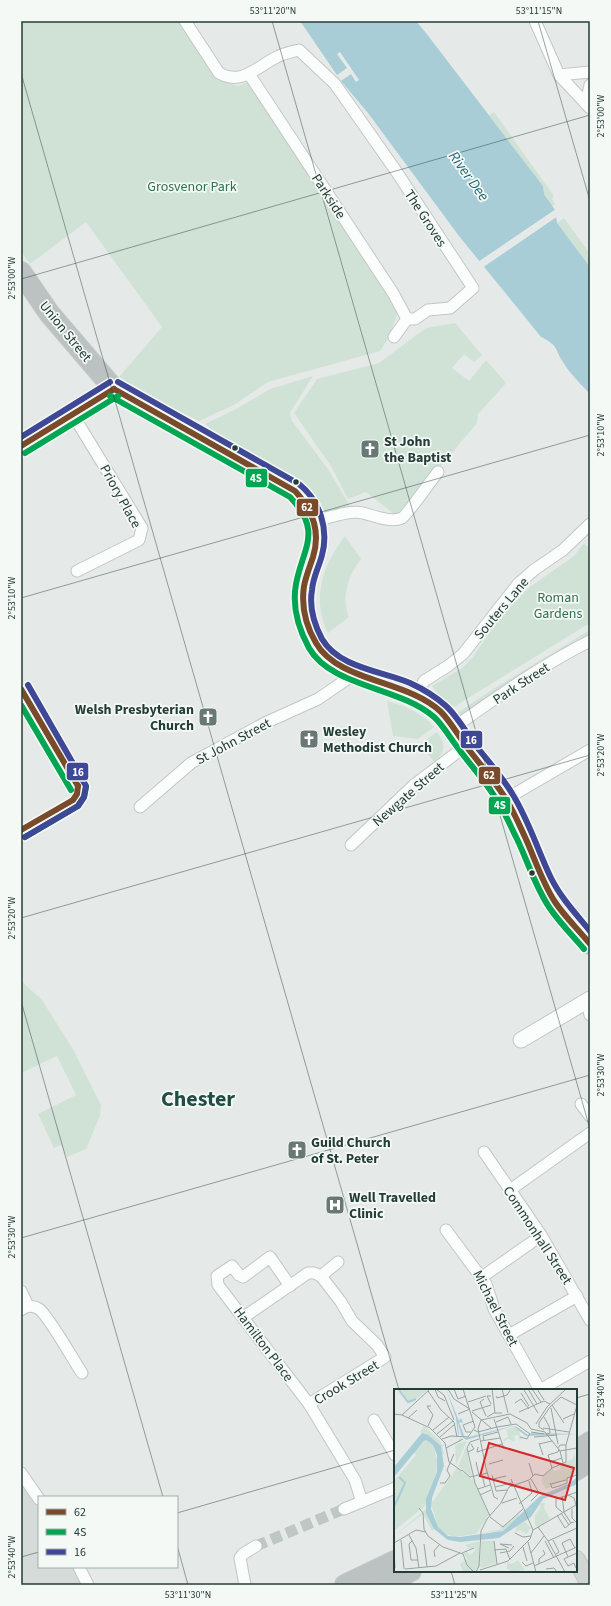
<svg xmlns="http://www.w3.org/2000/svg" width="611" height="1606" font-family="'Source Sans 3',sans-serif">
<rect width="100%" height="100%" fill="#e5eae8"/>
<path fill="#d4dbd8" d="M21,1473L39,1499V1567H79L88,1585H21Z"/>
<g fill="#d0e2d6">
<path d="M21,21H181L221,80L238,86L251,81L388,293L398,312L388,339L380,351L268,382L234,405L199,421L151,398L119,377L162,327L86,222L30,264L21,252Z"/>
<path d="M494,112L554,196L552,199L555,204L552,206L544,194L543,186L489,115Z"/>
<path d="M564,218L590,254V267L557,223Z"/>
<path d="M455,323L482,355L474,362L464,354L452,368L469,381L486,360L506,383L478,414L477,423L398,517L366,492L348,499L331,466L294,413L317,379L379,363L426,328Z"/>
<path d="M313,376L290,413L292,421L328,469L354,513L321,520L205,424L236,409L270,389Z"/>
<path d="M345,536L361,559C348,576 341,597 349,617L328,633C311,598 323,565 345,536Z"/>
<path d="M584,543L590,549V623L449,710L432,686L462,668L472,658L495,625L508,609L530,587L574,556Z"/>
<path d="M590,630V637L457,721L453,716L493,689Z"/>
<path d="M387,701C405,706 421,712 434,727L418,739L393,736Z"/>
<path d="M437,732C446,744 446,752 434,762L420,744Z"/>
<path d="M21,981L42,1000L74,1051L101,1105L100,1116L86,1149L67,1157L61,1145L54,1148L38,1114L76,1095L57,1056L21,1073Z"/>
</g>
<path fill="#a9cdd6" d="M300,21H416L426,33L543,186L544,194L555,210L557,223L590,267V394C581,384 570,374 563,362C554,348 559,346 541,337L459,236L368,113L341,81Z"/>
<g fill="#e5eae8">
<path d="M340,52L359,80L356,82L351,74L341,81L337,75L347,68L337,54Z"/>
<path d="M556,209L558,216L482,268L478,262Z"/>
</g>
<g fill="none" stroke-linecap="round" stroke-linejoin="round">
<path stroke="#bec7c5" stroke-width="11" stroke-dasharray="11 5.5" stroke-linecap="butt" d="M256,1546L344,1509"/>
<defs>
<g id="street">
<path d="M185,21L219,73C241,86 257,67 275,58C283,53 291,52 299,50L335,84L396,171L473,288L450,308L428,310L415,319H407"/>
<path d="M535,21L559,75L590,108"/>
<path d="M249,74L393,293L407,319"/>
<path d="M559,75L590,72"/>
<path d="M586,104L590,85"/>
<path d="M394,337L407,319"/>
<path d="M73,415L142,528L139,540L77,571"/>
<path d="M314,521C329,518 348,510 363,513C374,516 391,523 402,518C407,515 432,479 438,472"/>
<path d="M417,695L424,681L448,666L463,654L518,584L534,570L563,550L590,524"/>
<path d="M453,728C497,697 542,665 590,641"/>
<path d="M506,799L590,750"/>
<path d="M140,807L191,763L265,723L318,699L356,673"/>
<path d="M351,845L414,785L467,745"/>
<path d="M587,1001L590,1015"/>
<path d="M581,1104L590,1116"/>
<path d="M484,1152L541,1235L590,1320"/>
<path d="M510,1190L590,1133"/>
<path d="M446,1230L486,1284L494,1309L540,1390"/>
<path d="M482,1277L532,1242"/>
<path d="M290,1286L270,1257L243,1277L239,1275L232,1266L217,1276L218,1285L309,1404L355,1480L362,1502"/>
<path d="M21,1291L28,1306"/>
<path d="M21,1310C26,1306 33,1305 39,1309C48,1315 74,1361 82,1373"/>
<path d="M244,1317L308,1273H314L321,1276L338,1262"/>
<path d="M509,1335L577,1296"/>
<path d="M540,1390L590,1361"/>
<path d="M309,1404L385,1357L377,1345L352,1321L341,1302L321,1276"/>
<path d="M374,1420L395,1455"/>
<path d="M21,1473L39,1499"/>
<path d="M344,1509L395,1488"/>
<path d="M79,1567L88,1585"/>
<path d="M245,1585L240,1558L243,1554L256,1546"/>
</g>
<path id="secondary" d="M521,1040L590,999"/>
<path id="primary" d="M576,1559L590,1585"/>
<g id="highway">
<path d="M21,272L49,313L114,389L295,491C312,507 322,531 314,554C311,565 306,574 304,586C302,598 303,612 307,625C325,687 402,672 441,712L506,799L525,837L544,882L556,903L590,944"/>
<path d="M21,446L114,389"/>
<path d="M576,1451L590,1442"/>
<path d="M576,1470L590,1461"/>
<path d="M345,1585L395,1561"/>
<path d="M383,1585L411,1571"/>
</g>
</defs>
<use href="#street" stroke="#c2c7c5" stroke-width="13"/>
<use href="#secondary" stroke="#c1c7c5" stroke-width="17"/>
<use href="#primary" stroke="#c1c9c7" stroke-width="19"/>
<use href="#highway" stroke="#c1c9c7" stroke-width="22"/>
<use href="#street" stroke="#fbfcfc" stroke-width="11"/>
<use href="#secondary" stroke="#fbfcfc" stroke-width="15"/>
<use href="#primary" stroke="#cfd6d4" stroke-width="17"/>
<use href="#highway" stroke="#bbc2c1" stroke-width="20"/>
<defs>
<g id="bus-1">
<path d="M114,389L295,491C313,510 321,531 313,557C310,566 306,576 304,586C301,606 306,626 316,643C338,682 408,680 441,712C450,721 458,735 466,746C479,763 494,780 506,799C513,810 519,824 525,837C535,859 542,882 555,902C565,917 579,930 590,944"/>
<path d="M21,446L114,389"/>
<path d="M21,689L78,786"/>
<path d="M21,830L73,800L77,794L78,786"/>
</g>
<g id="bus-2">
<path d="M110,396L290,497C323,532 303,547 296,584C292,606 298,628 309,648C331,687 400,687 434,717C443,725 450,738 458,748C471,766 488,784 499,804C506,815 511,827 517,839C528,862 535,886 549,907C559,922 572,935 584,949"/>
<path d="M25,453L118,396"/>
<path d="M21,705L71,790"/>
<path d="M25,837L78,806L84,797L86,787"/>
</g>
<g id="bus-3">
<path d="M118,382L299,484C320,501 329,529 322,555C319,567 313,577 312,590C309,607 314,624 322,639C339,668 382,671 410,683C423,689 435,696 446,706C456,715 465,730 473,742C486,759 502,776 513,795C529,821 538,851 551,878C561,898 576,914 590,931"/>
<path d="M21,437L110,382"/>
<path d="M25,837L78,806L84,797L86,786L28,685"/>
</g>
</defs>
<use href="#bus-1" stroke="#f4f9f6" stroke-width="9"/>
<use href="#bus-2" stroke="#f4f9f6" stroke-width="9"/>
<use href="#bus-3" stroke="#f4f9f6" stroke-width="9"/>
<use href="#bus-1" stroke="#7a4b2a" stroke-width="6"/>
<use href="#bus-2" stroke="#00a651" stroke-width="6"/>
<use href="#bus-3" stroke="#3f4797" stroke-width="6"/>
</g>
<path fill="none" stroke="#243c37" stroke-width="1" stroke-opacity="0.45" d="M272,21L590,1129M538,21L590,201M21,73L399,1390M21,279L590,115M21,598L590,435M21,918L590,755M21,1001L163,1497M21,1238L590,1075M576,1398L590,1394M177,1513L395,1450M177,1545L188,1585M21,1557L39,1552M451,1571L455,1585"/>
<defs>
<symbol id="church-square" viewBox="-11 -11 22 22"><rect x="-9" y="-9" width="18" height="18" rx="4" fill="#687975" stroke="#f4f9f6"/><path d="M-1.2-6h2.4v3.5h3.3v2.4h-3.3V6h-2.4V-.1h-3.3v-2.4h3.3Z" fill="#fff"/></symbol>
<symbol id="hospital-square" viewBox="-11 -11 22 22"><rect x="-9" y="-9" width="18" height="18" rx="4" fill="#687975" stroke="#f4f9f6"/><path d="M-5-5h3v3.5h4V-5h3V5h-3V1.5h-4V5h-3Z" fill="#fff"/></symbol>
</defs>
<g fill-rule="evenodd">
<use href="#church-square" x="359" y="438" width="22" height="22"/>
<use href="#church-square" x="197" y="706" width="22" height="22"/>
<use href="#church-square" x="298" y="728" width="22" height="22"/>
<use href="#church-square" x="286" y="1139" width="22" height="22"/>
<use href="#hospital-square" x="324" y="1194" width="22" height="22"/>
</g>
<g fill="#243c37" stroke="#f4f9f6" stroke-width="1.5">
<circle cx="235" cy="448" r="3.5"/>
<circle cx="296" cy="482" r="3.5"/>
<circle cx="532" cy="873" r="3.5"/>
</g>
<g text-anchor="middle" stroke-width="3.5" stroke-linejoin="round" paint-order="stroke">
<g font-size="14" fill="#31714c" stroke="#f4f9f6">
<text x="192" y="191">Grosvenor Park</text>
<text x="558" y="602">Roman<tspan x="558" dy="16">Gardens</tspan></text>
</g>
<g font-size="14" fill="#243c37" stroke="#f4f9f6">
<text transform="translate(329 196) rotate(57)" y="5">Parkside</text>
<text transform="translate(426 218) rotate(57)" y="5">The Groves</text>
<text transform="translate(66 331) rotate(51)" y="5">Union Street</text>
<text transform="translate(121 496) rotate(61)" y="5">Priory Place</text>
<text transform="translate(501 608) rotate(-50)" y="5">Souters Lane</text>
<text transform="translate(521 683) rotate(-33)" y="5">Park Street</text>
<text transform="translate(233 741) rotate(-28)" y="5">St John Street</text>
<text transform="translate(408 794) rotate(-41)" y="5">Newgate Street</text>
<text transform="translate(538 1235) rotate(57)" y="5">Commonhall Street</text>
<text transform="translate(496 1308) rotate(63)" y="5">Michael Street</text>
<text transform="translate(264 1344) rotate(53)" y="5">Hamilton Place</text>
<text transform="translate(346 1382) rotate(-31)" y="5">Crook Street</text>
</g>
<g font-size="14" font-weight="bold" fill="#243c37" stroke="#f4f9f6" text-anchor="start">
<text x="384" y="446">St John<tspan x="384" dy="16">the Baptist</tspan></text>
<text x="194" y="714" text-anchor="end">Welsh Presbyterian<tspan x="194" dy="16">Church</tspan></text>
<text x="323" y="736">Wesley<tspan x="323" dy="16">Methodist Church</tspan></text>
<text x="311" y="1147">Guild Church<tspan x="311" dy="16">of St. Peter</tspan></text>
<text x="349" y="1202">Well Travelled<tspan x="349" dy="16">Clinic</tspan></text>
</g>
<g font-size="15" font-style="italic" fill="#226375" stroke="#f4f9f6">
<text transform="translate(469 176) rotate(54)" y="5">River Dee</text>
</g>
<g font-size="22" font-weight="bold" fill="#214d45" stroke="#f4f9f6">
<text x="198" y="1106">Chester</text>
</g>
</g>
<g transform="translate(394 1389)">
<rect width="183" height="183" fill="#e5eae8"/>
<path d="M5,0H35L17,14ZM30,37L46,52L50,64L47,67L46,56L26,43ZM119,38L125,41L127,50L126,52L124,46L120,47L121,53L114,50L110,53L109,50L114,48L112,41ZM65,49L68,50L65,54L73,52L62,76L61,56L65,54ZM32,51L39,56L43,71L42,86L31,117L0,142V92L22,66L20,63ZM72,58L78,87V88L64,77ZM181,65L183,85L152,100L147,92L148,89L158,79L160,82L167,80L166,76L178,70ZM63,79L77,89L76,91L79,90L95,126L82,145L61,148L51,145L44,138L37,115ZM160,105L147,114H151L150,119L156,130L144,138L141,136V126L147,118L145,115ZM32,120L40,140L38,142L29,125L0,147ZM125,125V129L109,142L88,144L108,140L107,138ZM131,133L137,139L132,145L126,141L121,143L123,137ZM85,152V178L79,183H69L66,175L73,170L70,165L72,162L76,166L81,162L80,158L75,160L71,156ZM87,152H100L102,174L88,179L86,177ZM124,171L131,181L113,183L116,181L113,180V173L117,175Z" fill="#d0e2d6"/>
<path d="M52,0L65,32L67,29L69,34L65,33L71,49L118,37L123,38L134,46L138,44L183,45L132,47L119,37L72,51L67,46L64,33L65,48L64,46L62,29ZM28,44L34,46L47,57L48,56H51L47,57L50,77L38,109L37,120L44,138L54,147L66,148L109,142L146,107L176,94L183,88V95L149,110L137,128L105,149L66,153L54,151L40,140L32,124V110L43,83V66L39,56L32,51L30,52L0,88V78Z" fill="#a9cdd6"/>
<path fill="none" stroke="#a9cdd6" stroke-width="2" d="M5,1L14,13L22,10M0,118L11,94L5,88"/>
<path fill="none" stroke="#98a4a1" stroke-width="1" d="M41,0L44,8L51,12M42,0L50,6L60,31M54,0L60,10L76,20M60,0L64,10L72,7M98,0L101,24M108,0L114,24M134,0L143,15M138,0L147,13M143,0L150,11M130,1L144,24M34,2L47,21L60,33L63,48M127,4L135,17M102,7L103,9L113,6L117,0M90,10L86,13L92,27M74,13L92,7M121,14L127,10L135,20M97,15L93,7H97M158,16L170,34M157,19L164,55M78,22L97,16M78,23L97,39M125,23L150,12L156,15M0,25L8,26L36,39L51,54L55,73L68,82M64,25L76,20M8,26L36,0M93,28L100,24H108M150,28L155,37L156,44L152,45M14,29L23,21M100,30L110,60M169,30L180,25M102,33L114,28L117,35M142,35L153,18L172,0M34,37L39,26L33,17H37M103,38L122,35L136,45M149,39L175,43M39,41L55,28M80,41L84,43L103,38M150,41L145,38V34L156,18L167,8L183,16M77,43H72L69,36L80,32M137,43L150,45M43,45L59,32M46,48L61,35M126,48L133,50L136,44M140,48L163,46M48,50L57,47L74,48L81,38L69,0M85,50L76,53L73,59L81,94L96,127M87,52L106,49M90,52L89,47L104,43M145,54L149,66M145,55L158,52M172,56L183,16M84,58L83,63L108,55M52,59L69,50M166,62L169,74M74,63L80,60L77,55M82,73L85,86M156,73L168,69M135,74L139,87M95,75L109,71M158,79L154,66L164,63L165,60M68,81L76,88L93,84M88,86L91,98M98,86L102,102L113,101M99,90L112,87M46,94H51L56,87L53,81L60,65M156,94L158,99L165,97L173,94V89L183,86M157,95L172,91M101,98L118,94M84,100L96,96M86,106L97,101M168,107L170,122M162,109V118L168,123M104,110L100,108L92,79L84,40L87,31L116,25L133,34L137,40L151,43L166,62L183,59M163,110L183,103M137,112L145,104L137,90M108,114L123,109M125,115L138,104L135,92M25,119L29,124L30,140L34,147L49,158L69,165L73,176L80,183M178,120V129L183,134M169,122L177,134L180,133M167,124L175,136M163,126L171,139L177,134M96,128L109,138L129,120M144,138L154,152L171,183M139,141L182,116L180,109L174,106M121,144L129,148L137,147M15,146L22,159L25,179M7,151L10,180M159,151L165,163L162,165M18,152L15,155L17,171H24M100,152L103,175M151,152L160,169M154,152L183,139M134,153L142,183M0,154L22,141L32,143M30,155L33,178M129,158L133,172M115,159L106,155L118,156M181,159L176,150L168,154L174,168L183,164M0,160L1,179M100,161L112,160L116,171M68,164L80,159M106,164L116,162L120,157M137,164L150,147M41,168L40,162L45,156M174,168L170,170L174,177L180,174L182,179M128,173L132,177L139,174M145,175V170L151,165L149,161M140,177L183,158M11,180L42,177L66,164M152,180L160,179L163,183M86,181L114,172L136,150L139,141L117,90M82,183L85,177L87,142L93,130L107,114L115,98L135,91L141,85L149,87L158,79L172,73V56H166L164,59"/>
<path fill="#d62828" fill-opacity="0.15" stroke="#d62828" stroke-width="2" d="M95,54L180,79L171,111L86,87Z"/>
<rect width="183" height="183" fill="none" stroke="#243c37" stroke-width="2"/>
</g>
<g stroke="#f4f9f6" stroke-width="1.5">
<rect x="245" y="468" width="23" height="20" rx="4" fill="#00a651"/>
<rect x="296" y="498" width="23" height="19" rx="4" fill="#7a4b2a"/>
<rect x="460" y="730" width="23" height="19" rx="4" fill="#3f4797"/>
<rect x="66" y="762" width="23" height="19" rx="4" fill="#3f4797"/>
<rect x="478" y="766" width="23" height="19" rx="4" fill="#7a4b2a"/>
<rect x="488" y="796" width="23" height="19" rx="4" fill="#00a651"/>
</g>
<g font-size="11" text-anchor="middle" font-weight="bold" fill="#fff">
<text x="256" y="482">4S</text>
<text x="307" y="511">62</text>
<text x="471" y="744">16</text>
<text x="78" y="776">16</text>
<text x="489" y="779">62</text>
<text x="500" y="809">4S</text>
</g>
<rect width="611" height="1606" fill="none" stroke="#f4f9f6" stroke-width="44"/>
<rect x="38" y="1496" width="140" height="72" fill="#f4f9f6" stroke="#a1adaa"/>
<rect x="46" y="1509" width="20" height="6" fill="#7a4b2a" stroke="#a1adaa"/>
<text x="74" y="1516" font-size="12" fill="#243c37">62</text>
<rect x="46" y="1529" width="20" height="6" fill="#00a651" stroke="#a1adaa"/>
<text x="74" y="1536" font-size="12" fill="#243c37">4S</text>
<rect x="46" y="1549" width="20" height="6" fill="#3f4797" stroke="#a1adaa"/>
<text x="74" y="1556" font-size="12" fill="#243c37">16</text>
<rect x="22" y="22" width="567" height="1562" fill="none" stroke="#243c37" stroke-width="1.5"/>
<g font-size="10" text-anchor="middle" fill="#243c37">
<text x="273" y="14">53°11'20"N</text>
<text x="539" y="14">53°11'15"N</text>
<text transform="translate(600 116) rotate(-90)" y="4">2°53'00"W</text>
<text transform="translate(11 278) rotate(-90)" y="4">2°53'00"W</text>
<text transform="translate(600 435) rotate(-90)" y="4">2°53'10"W</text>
<text transform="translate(11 598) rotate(-90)" y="4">2°53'10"W</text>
<text transform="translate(600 755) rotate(-90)" y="4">2°53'20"W</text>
<text transform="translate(11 918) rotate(-90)" y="4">2°53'20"W</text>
<text transform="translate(600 1075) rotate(-90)" y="4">2°53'30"W</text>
<text transform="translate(11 1237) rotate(-90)" y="4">2°53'30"W</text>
<text transform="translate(600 1395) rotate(-90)" y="4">2°53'40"W</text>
<text transform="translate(11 1557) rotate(-90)" y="4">2°53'40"W</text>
<text x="188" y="1598">53°11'30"N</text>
<text x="454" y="1598">53°11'25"N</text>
</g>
</svg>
